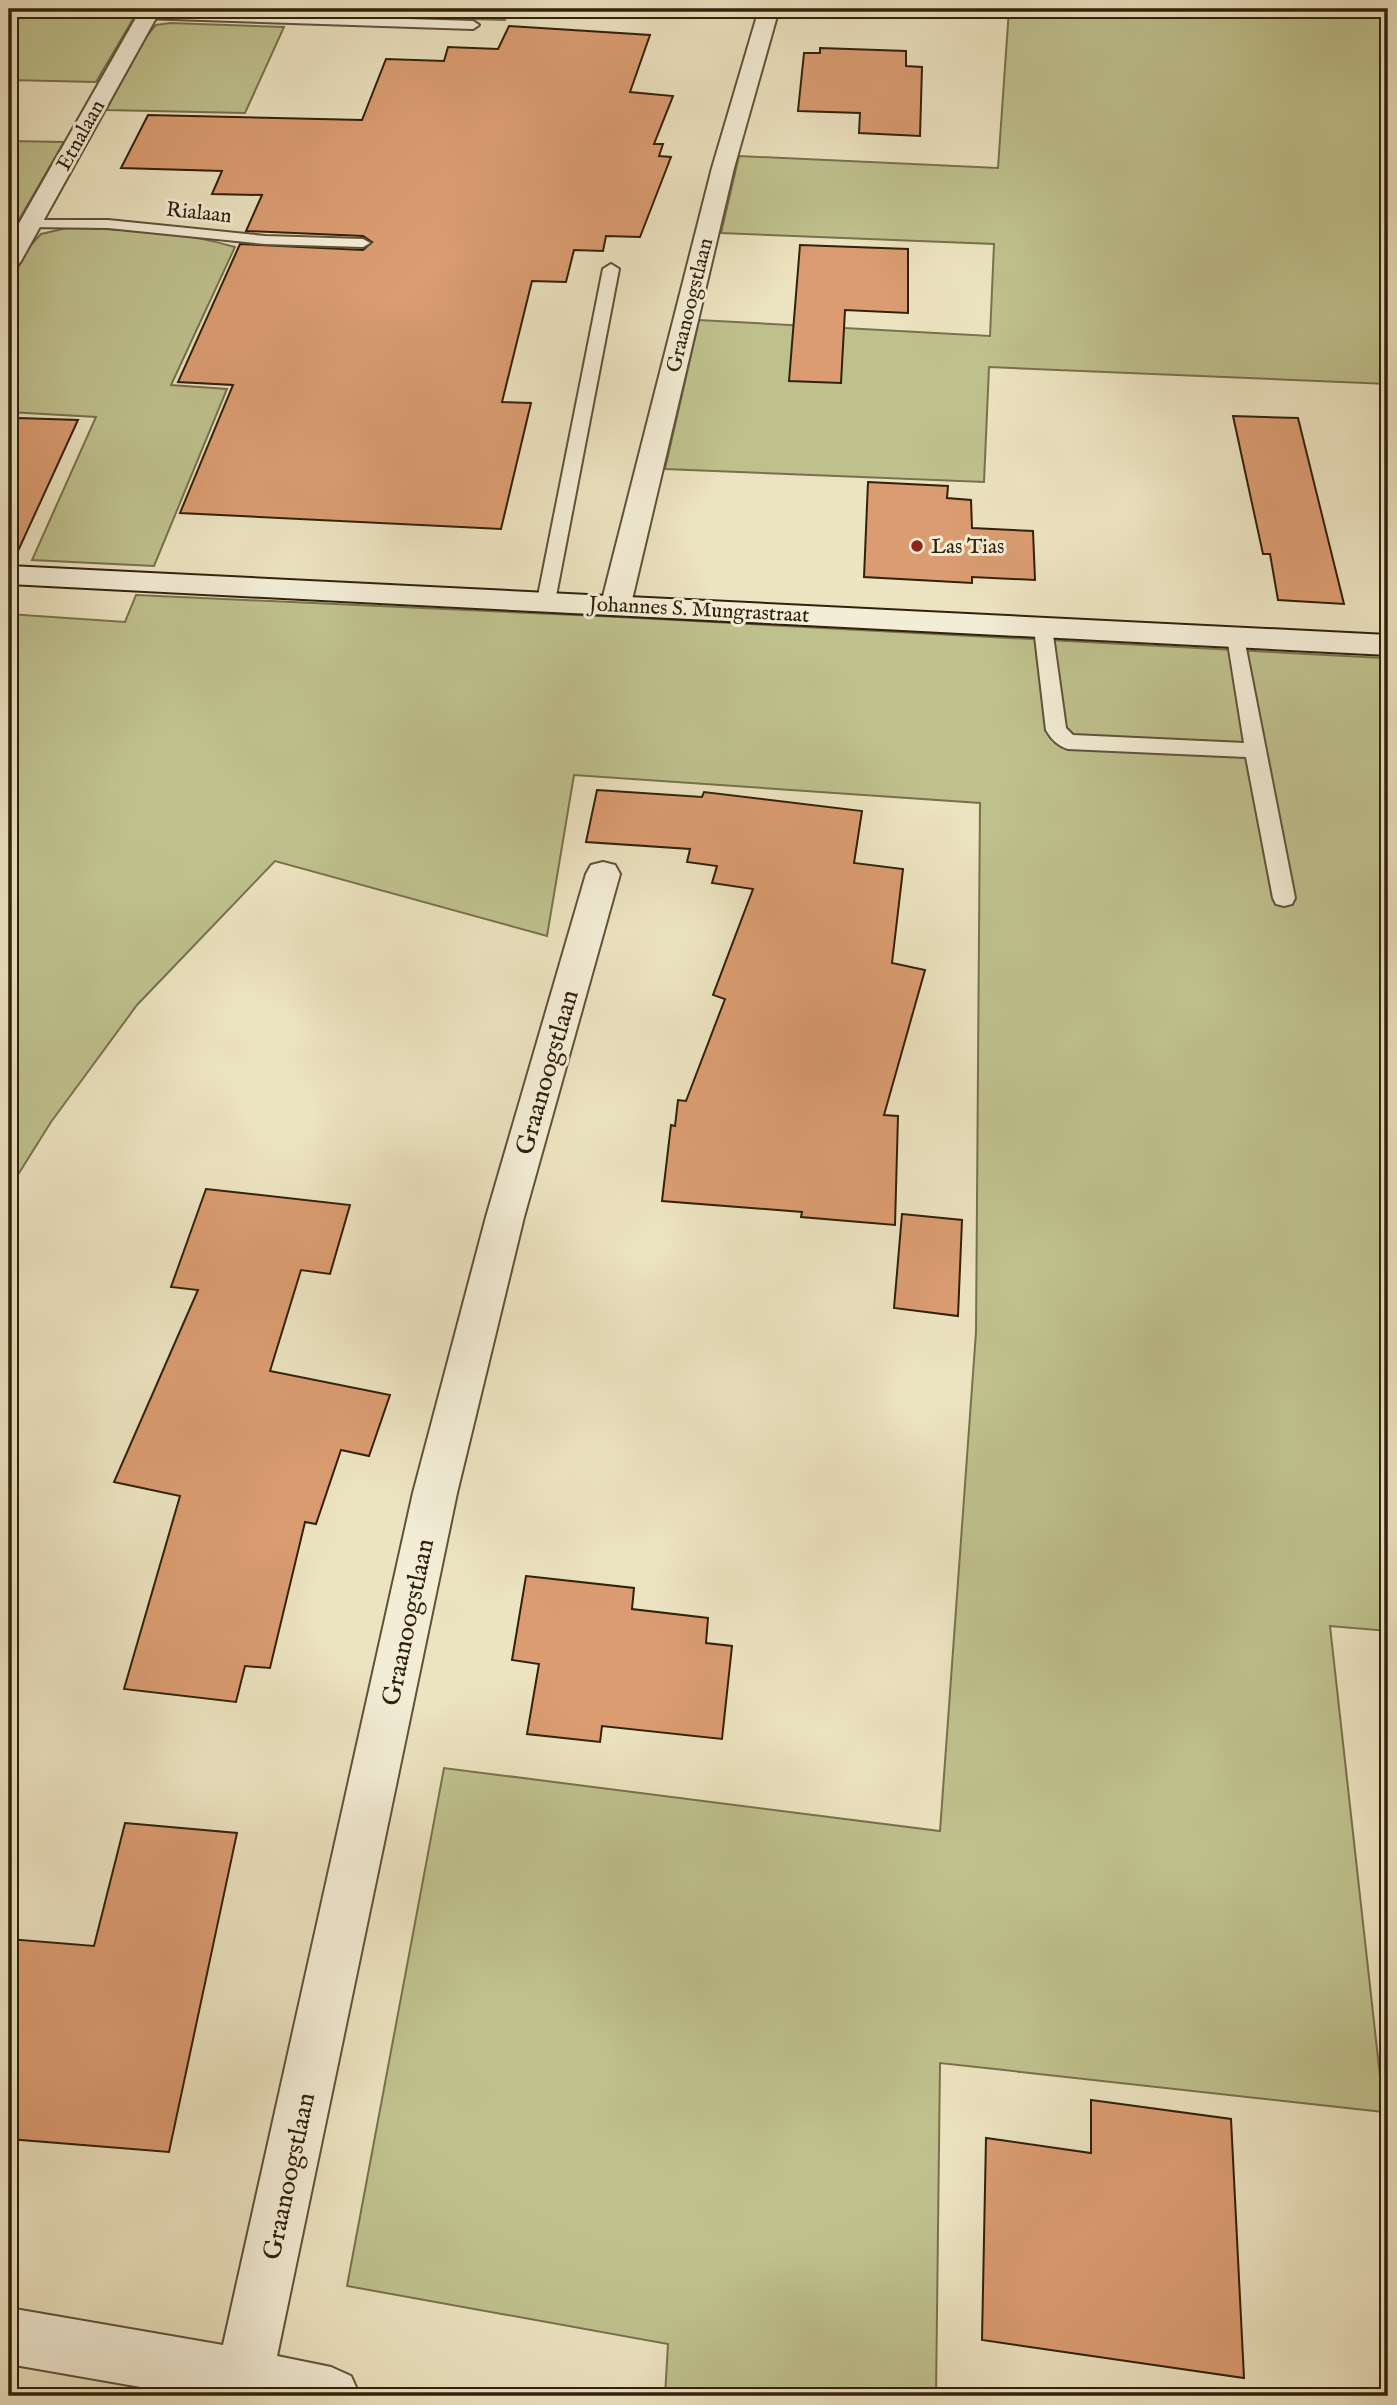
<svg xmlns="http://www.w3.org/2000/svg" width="1397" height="2405" font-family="'IM FELL English',serif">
<rect width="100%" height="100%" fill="#ece3c0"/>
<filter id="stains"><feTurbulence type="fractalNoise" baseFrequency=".00286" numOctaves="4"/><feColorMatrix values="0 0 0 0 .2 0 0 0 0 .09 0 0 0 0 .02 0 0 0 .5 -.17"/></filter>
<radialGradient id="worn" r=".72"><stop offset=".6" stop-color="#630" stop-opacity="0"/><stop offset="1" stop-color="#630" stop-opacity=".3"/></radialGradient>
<g fill="#bfc18d" stroke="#78714c" stroke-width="2">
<path d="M9,9H139L96,82L9,80Z"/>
<path d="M170,9H290L287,15L184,12Z"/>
<path d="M399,9H508L505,20L396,17Z"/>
<path d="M1009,9H1388V384L989,367L984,482L665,469L699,320L990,336L994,244L721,233L739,156L998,168Z"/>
<path d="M170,23L284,27L245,113L106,110L144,39L156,25Z"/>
<path d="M9,141L64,142L9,237Z"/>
<path d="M67,228C124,229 180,231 235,247L171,385L227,389L154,566L32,560L96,417L9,412V284L30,246L41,234Z"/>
<path d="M136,595L620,617L1383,658L1388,678V1631L1330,1626L1384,2112L940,2063L936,2396H665L668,2344L347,2286L444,1768L940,1831L976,1332L980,803L574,775L547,936L275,861L137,1005L51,1122L9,1189V614L125,622Z"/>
</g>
<g fill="#db9c71" stroke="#31210c" stroke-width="2">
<path d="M509,26L650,35L630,92L673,96L654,144H663L659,156L671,157L640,237L606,236L603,251L574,250L566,282L532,281L502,402L531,403L501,529L180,513L233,385L178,382L240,244L363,250L372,242L363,236L246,231L262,195L212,194L222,171L121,168L148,115L362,120L386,59L444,61L448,47L498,49Z"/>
<path d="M820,48L906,51V66L922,67L920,136L859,133L860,113L798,111L804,53H820Z"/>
<path d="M800,245L908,249V313L845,310L841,383L789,381Z"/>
<path d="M1233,416L1298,418L1344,604L1278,600L1270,554H1263Z"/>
<path d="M18,418L78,420L12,564H9V438Z"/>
<path d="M868,482L948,486L947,498L971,500L972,528L1033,531L1035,580L972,577V583L864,577Z"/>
<path d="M597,790L702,797L704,792L862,811L854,863L903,869L892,963L925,970L884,1115L898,1116L895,1225L801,1217L802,1212L662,1201L671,1125L675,1126L678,1100L686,1101L725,999L713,995L753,889L712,883L717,866L687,862L690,849L586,842Z"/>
<path d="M206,1189L350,1205L330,1274L301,1270L270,1371L390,1395L369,1456L341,1450L316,1524L305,1522L270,1668L245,1666L236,1702L124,1689L180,1496L114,1482L198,1290L171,1287Z"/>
<path d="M902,1214L962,1220L958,1316L894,1308Z"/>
<path d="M526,1576L634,1588L632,1609L708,1618L706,1643L732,1646L722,1739L602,1726L600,1742L527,1734L539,1664L512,1660Z"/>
<path d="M125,1823L237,1833L169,2152L9,2139V1939L94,1946Z"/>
<path d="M1091,2100L1231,2119L1244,2378L982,2340L986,2138L1091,2153Z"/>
</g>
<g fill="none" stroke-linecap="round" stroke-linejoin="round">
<defs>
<g id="lane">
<path d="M147,11L473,21L479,25L473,29L142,18L141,15Z"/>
<path d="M30,220H108L265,236L363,239L370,243L363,247L265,244L108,228L25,227L23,224Z"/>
<path d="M611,264L619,269L555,601L546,607L537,601L603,269Z"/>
<path d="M1043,622L1050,624L1052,628L1066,728L1073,735L1244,743L1227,637L1229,633H1243L1295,898L1292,904L1284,906L1276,904L1273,898L1246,757L1068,749C1058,746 1051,739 1046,730L1034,628L1036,624Z"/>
</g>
<g id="street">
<path d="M141,9H161L21,261L17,266L9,268V241Z"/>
<path d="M759,9H779L734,168L631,604L626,611L616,613L606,611L601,604L712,168Z"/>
<path d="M603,862L615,865L620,874L524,1217L457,1493L277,2356L331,2367L351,2376L360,2396H192L9,2364V2308L223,2345L413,1493L486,1217L586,874L591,865Z"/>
</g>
<path id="secondary" d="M9,566L1388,635V655L9,584Z"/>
</defs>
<use href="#lane" stroke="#605239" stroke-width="4"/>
<use href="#street" stroke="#605239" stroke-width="4"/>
<use href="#secondary" stroke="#31210c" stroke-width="4"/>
<use href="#lane" fill="#f3edd6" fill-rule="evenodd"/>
<use href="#street" fill="#f3edd6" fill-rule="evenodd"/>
<use href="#secondary" fill="#f3edd6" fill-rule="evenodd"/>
</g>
<circle fill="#8f2418" stroke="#f3edd6" stroke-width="2.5" cx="917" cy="546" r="7"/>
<g text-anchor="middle" stroke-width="6" stroke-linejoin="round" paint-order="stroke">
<g font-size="21" fill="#31210c" stroke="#f3edd6">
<text transform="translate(80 135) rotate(-61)" y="7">Etnalaan</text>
<text transform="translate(199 212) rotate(6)" y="7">Rialaan</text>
<text transform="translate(689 305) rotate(-76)" y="7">Graanoogstlaan</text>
<text transform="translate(699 609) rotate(3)" y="7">Johannes S. Mungrastraat</text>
</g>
<g font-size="21" fill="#31210c" stroke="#f3edd6" text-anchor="start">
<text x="931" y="553">Las Tias</text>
</g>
<g font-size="26" fill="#31210c" stroke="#f3edd6">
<text transform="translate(546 1072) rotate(-74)" y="9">Graanoogstlaan</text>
<text transform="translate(407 1622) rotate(-78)" y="9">Graanoogstlaan</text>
<text transform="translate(288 2176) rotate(-78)" y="9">Graanoogstlaan</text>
</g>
</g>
<rect width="1397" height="2405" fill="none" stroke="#ece3c0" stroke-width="35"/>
<rect x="10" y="10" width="1376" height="2384" fill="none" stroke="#31210c" stroke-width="3.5"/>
<rect x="18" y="18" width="1362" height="2370" fill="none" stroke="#31210c" stroke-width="2"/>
<rect width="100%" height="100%" filter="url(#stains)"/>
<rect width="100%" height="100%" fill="url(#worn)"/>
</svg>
